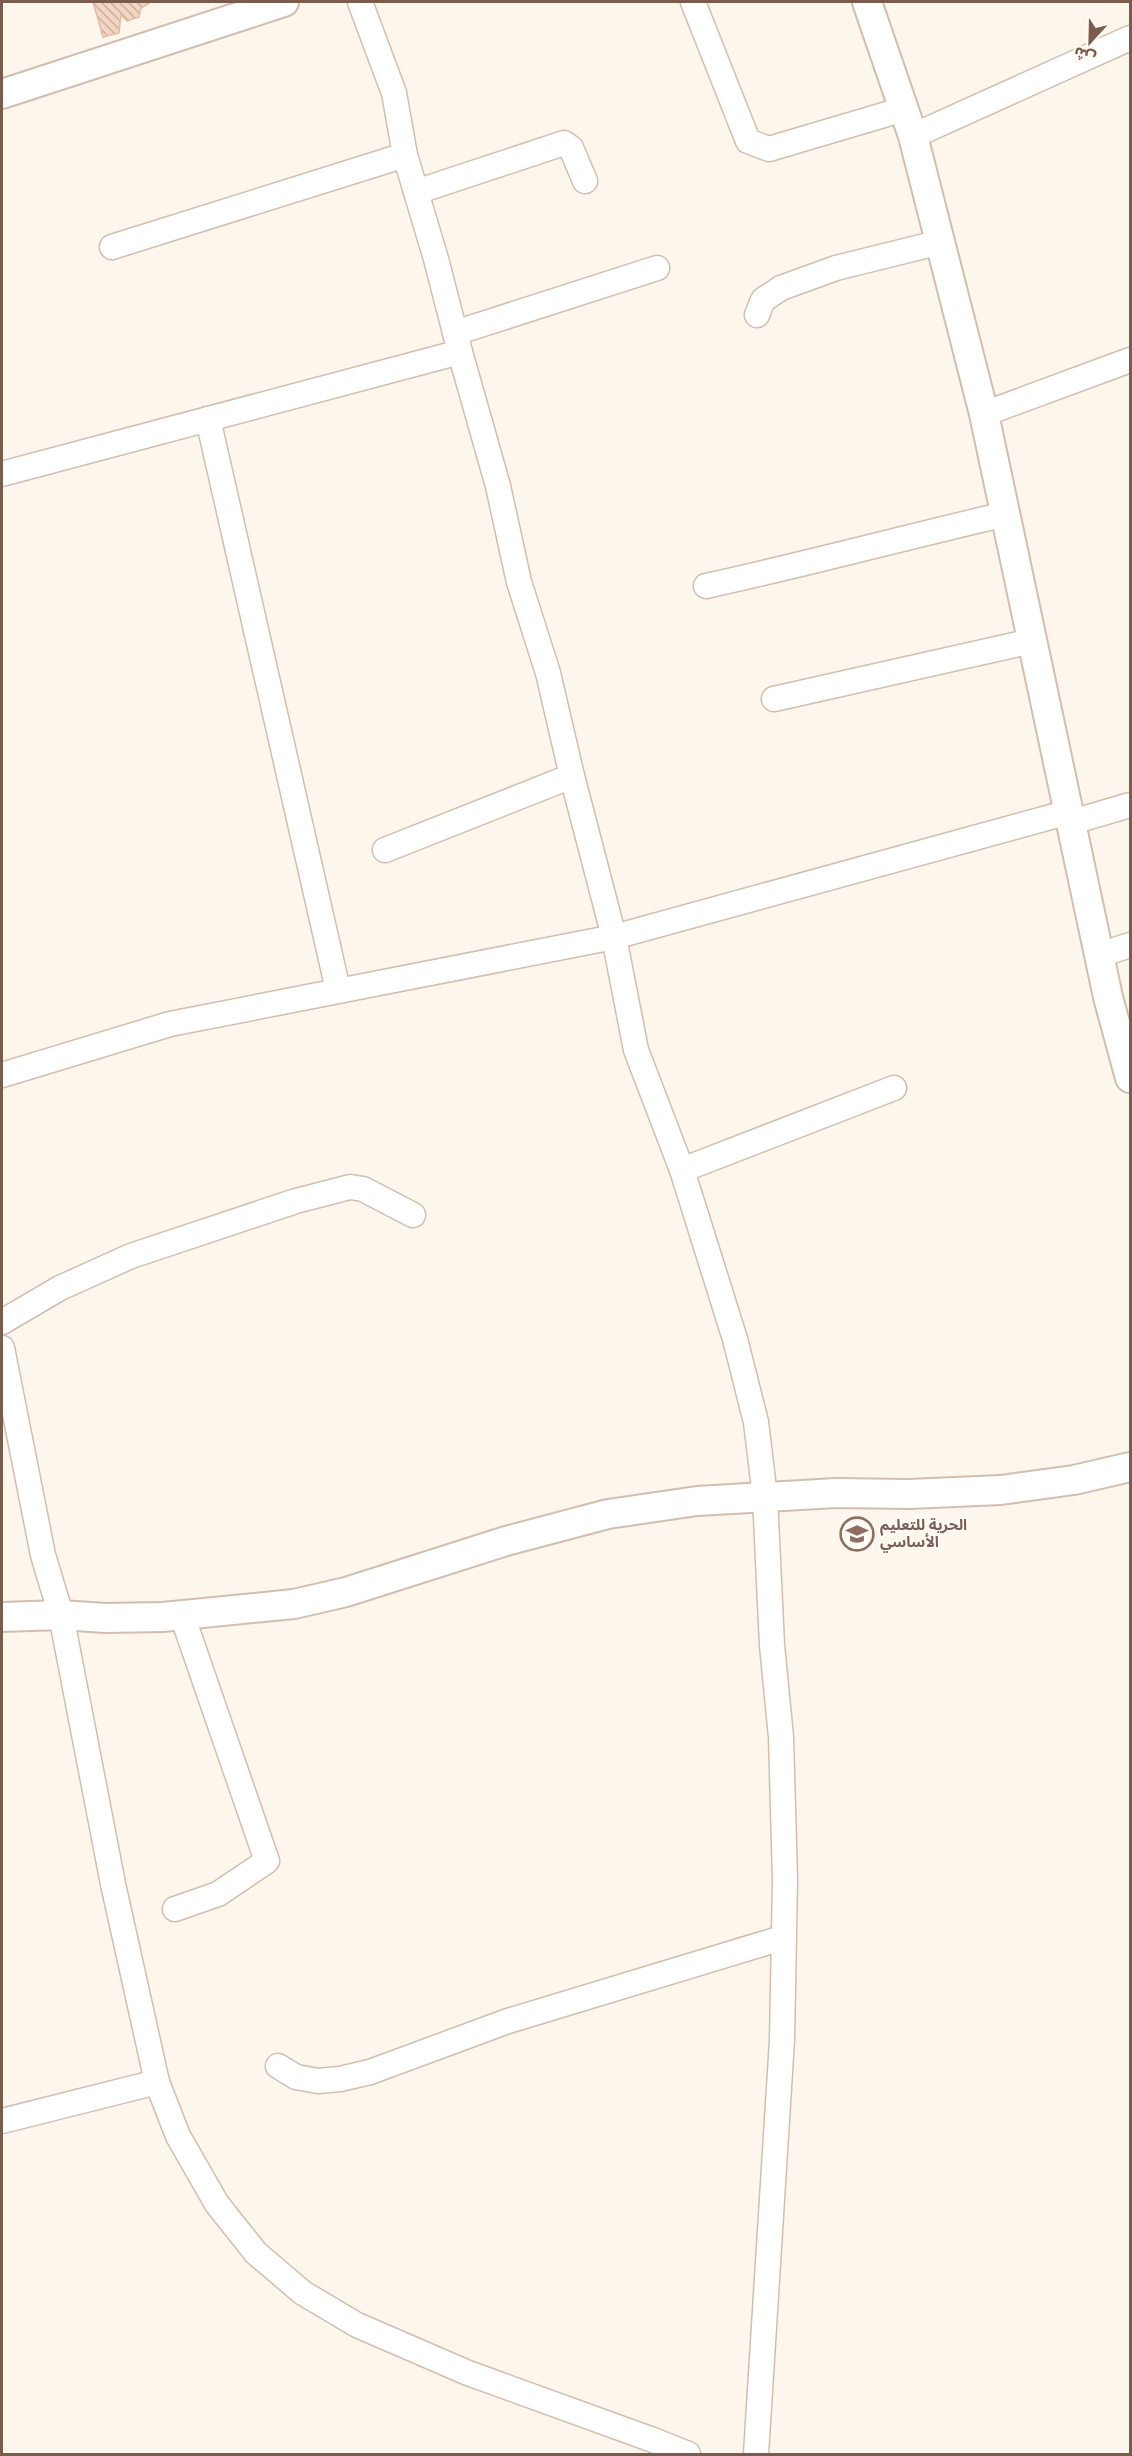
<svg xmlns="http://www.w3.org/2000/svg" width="1132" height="2456" font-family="'Fira Sans','Noto Sans Arabic',sans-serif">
<defs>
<pattern id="building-back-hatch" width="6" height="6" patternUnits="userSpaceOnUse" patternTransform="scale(1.5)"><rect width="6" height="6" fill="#f3d5c3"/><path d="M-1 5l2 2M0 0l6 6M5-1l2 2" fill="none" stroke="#cab0a1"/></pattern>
</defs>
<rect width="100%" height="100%" fill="#fdf6ec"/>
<path fill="url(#building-back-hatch)" stroke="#e6bba3" stroke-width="1.5" d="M93,2H151L141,8L139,17L127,21L121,15L119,33L103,37Z"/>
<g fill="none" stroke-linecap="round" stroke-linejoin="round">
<defs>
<g id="minor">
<path d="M360,2L394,93L405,155L436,259L460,352L498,486L519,582L548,673L572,776L614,937L636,1050L682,1170L735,1339L756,1422L765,1497L772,1645L781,1737L785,1880L782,2040L756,2454"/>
<path d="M693,2L748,141L769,149L904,109"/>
<path d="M913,136L1130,38"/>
<path d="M416,192L564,143L571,148L585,181"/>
<path d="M112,247L405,155"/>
<path d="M757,315L763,300L781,288L836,268L941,242"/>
<path d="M455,333L657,268"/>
<path d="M984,414L1130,360"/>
<path d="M208,419L338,990"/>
<path d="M2,474L460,352"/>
<path d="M706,586C807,564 906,537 1006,514"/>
<path d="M774,699L1032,641"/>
<path d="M1072,822L1130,805"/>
<path d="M385,850L572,776"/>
<path d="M1100,955L1130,945"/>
<path d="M2,1075L170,1024L614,937L1069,812"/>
<path d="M682,1170L894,1088"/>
<path d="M2,1322L60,1288L131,1256L296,1201L350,1187L363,1189L413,1215"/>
<path d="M2,1348L43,1555L61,1615L113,1884L157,2082L178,2136L217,2204L256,2253L303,2293L357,2325L468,2373L653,2440L688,2454"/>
<path d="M175,1909L218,1894L267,1861L182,1615"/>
<path d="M278,2066L296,2077L318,2081L340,2079L370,2072L508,2021L782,1938"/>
<path d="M2,2121L157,2082"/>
</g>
<g id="tertiary">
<path d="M867,2L913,136L984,414L1108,997L1130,1078"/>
<path d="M2,94L284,2"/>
<path d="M2,1617L61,1615L105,1618L163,1617L294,1604L346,1592L506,1541L608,1514L697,1501L836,1493L909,1494L1001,1490L1074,1480L1130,1467"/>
</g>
</defs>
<use href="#minor" stroke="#d1beb0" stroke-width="27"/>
<use href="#tertiary" stroke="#d1beb0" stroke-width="32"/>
<use href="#minor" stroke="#fff" stroke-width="24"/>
<use href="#tertiary" stroke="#fff" stroke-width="28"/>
</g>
<defs>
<symbol id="school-ring" viewBox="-11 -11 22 22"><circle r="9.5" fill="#fffaf3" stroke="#8d6e63" stroke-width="1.5"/><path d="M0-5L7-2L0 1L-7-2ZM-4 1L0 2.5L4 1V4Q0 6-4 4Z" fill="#8d6e63"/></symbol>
</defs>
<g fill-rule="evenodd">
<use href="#school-ring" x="838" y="1515" width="38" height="38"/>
</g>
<g text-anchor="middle" stroke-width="4.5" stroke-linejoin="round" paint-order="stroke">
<g font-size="15" font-weight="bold" fill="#785e54" stroke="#fffaf3" text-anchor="start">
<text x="880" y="1530">الحرية للتعليم<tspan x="880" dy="17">الأساسي</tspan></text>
</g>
</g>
<rect width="1132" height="2456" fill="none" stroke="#7a5c4d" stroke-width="6"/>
<g transform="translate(1090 42) rotate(202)" stroke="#fffaf3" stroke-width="4.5" paint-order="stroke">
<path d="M0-4.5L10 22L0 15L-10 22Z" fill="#7a5c4d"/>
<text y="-9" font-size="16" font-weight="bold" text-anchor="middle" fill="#7a5c4d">ش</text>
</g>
</svg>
